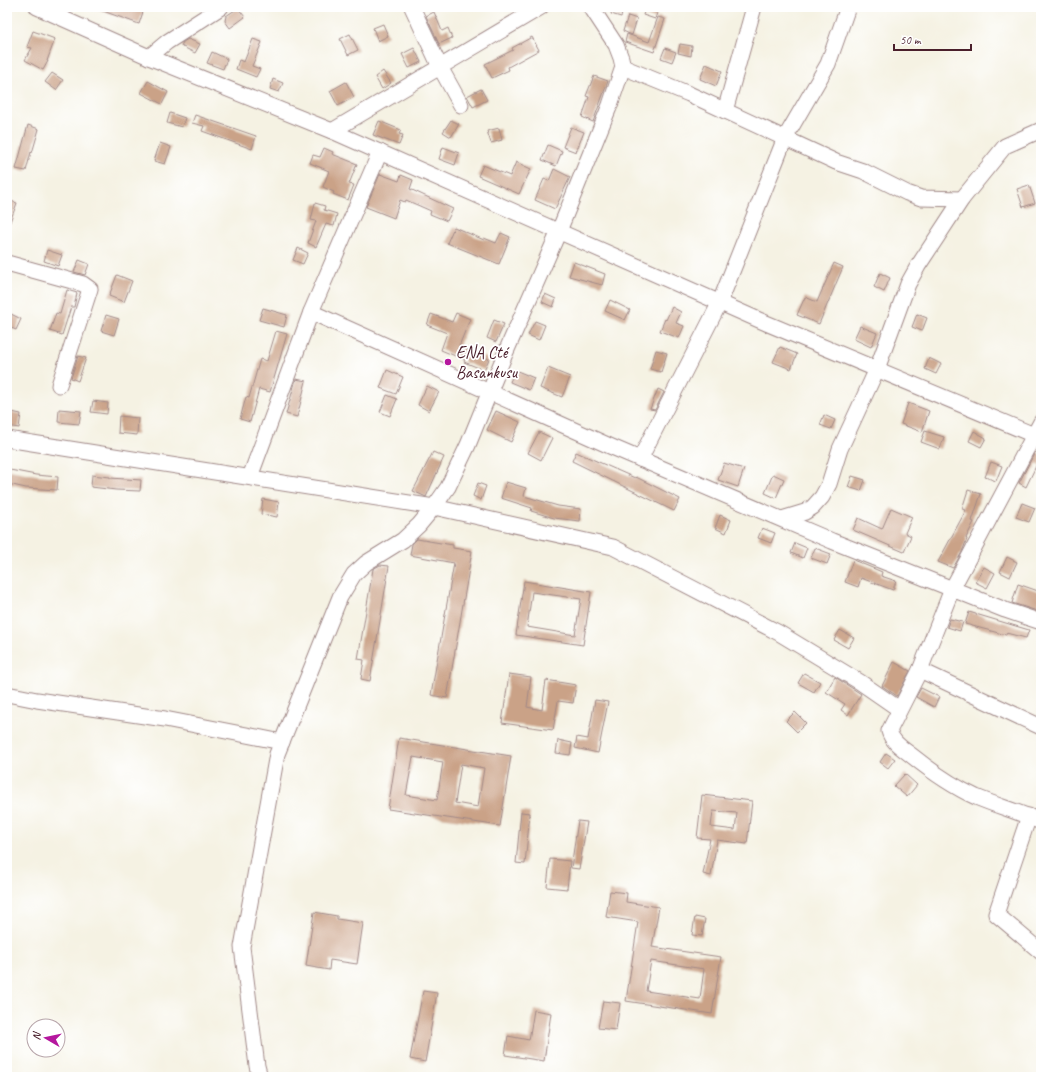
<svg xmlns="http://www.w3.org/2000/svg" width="1048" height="1084" font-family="Caveat,sans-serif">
<rect width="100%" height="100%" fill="#fff"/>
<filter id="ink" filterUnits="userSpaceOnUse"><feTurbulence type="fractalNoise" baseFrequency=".025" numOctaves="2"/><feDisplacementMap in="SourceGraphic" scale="8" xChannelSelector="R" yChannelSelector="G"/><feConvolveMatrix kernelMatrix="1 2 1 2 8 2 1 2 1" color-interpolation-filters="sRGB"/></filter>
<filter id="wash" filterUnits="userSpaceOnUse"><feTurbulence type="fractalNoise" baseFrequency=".012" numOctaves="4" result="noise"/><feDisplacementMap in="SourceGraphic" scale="16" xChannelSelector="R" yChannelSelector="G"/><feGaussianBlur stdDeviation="0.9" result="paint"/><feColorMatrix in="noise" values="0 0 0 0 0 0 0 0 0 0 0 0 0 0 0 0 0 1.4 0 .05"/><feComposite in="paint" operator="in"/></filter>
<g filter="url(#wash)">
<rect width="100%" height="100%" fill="#f5f2e3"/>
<g id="blocks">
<g fill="#caa287" fill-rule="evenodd">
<path d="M92,7H127L143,12L139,24Z"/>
<path d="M613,7H624L621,17L611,14Z"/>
<path d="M646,7H659L655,19L643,15Z"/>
<path d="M238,8L245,17L230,28L225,21L226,16Z"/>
<path d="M434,12L442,31L448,28L452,38L439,44L426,16Z"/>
<path d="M628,16L637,19L632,35L623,31Z"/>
<path d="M658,17L665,19L654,52L625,42L627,34L649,42Z"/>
<path d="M383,24L388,36L378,41L373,28Z"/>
<path d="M33,31L55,39L47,61H48L43,70L25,60L32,48L27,47Z"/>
<path d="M350,34L358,50L348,55L340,39Z"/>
<path d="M532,37L539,50L508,67L509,70L492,78L485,64L513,50L512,48Z"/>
<path d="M188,39L200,44L195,53L181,46L183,42Z"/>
<path d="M253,39L262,42L252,66L260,69L256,77L236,69L239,60L244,62Z"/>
<path d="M680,44L692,46L691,56L678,53Z"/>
<path d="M414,48L421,62L409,68L402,54Z"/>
<path d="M665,48L676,52L672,62L661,58Z"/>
<path d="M212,52L227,59L223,69L207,63Z"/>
<path d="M706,64L722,71L716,86L700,79Z"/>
<path d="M383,71L391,83L382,89L375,77Z"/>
<path d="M52,73L63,80L56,90L45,82Z"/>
<path d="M594,76L608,81L593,122L582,117L589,97L586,96Z"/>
<path d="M273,79L283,83L279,92L270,89Z"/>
<path d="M148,81L168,92L162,104L141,93Z"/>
<path d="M346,82L354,97L338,106L330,91Z"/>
<path d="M481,89L487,100L473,107L467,96Z"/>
<path d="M170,113L185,118L182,127L167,123Z"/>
<path d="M195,115L256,136L252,149L202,131L204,126L192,123Z"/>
<path d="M451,120L459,124L451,137L443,132Z"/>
<path d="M379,121L401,130L399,134L403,135L399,145L373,135Z"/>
<path d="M28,125L39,129L32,153L31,152L26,171L16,169Z"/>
<path d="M571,127L584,132L576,152L563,147Z"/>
<path d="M499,128L502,140L491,143L487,131Z"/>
<path d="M160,143L171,147L165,164L154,161Z"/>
<path d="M548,145L562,151L556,166L542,160Z"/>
<path d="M443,147L459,153L455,165L439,159Z"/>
<path d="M324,148L333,152L332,154L357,164L349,184L354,185L348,200L333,194L334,192L323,187L329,171L310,163L313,155L320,157Z"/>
<path d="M516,162L531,169L519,194L478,176L483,165L510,176Z"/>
<path d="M554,169L570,177L555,209L535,200L544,179L549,181Z"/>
<path d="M380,174L399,181L401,175L413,180L410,189L453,209L447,221L430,214L431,211L406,200L405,202L400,200L394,218L366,207Z"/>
<path d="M1029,185L1035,203L1023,207L1017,189Z"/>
<path d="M7,200L17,203L8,227H7Z"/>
<path d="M315,203L325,206L324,210L337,214L334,226L326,224L316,247L308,243L316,221L311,220Z"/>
<path d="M454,227L484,240V238L496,243L501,233L510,237L499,264L447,243Z"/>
<path d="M298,248L308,253L303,264L293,260Z"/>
<path d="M47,250L62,255L58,266L44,261Z"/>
<path d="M79,260L89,264L85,275L74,272Z"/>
<path d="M574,262L605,274L602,285L569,276Z"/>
<path d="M834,263L843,267L819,324L797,315L805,297L817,302Z"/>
<path d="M880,273L890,278L884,292L874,287Z"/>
<path d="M117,275L132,281L124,302L109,296Z"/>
<path d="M67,290L77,293L74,307H71L62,335L50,331L56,313L60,314Z"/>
<path d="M545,294L556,299L553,307L542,302Z"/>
<path d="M610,300L630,310L625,320L605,311Z"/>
<path d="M672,307L681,312L676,323L684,326L679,338L660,331L665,319L666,320Z"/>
<path d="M263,308L287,315L284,327L259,320Z"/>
<path d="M456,313L470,319L459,346L489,359L484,370L464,362L465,360L441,350L447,333L427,325L431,314L452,322Z"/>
<path d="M11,314L21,319L16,330L7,326Z"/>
<path d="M917,314L927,318L922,331L912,327Z"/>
<path d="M106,315L119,319L114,335L101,331Z"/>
<path d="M494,320L504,324L496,342L487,338Z"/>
<path d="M535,321L545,325L539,340L528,335Z"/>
<path d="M860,326L877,333L871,347L854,339Z"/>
<path d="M276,331L287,334L270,392L259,389L250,422L240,419L246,397L249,398L260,359L267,361Z"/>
<path d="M780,347L797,354L791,369L773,362Z"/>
<path d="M656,350L667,353L661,372L650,369Z"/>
<path d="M78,356L86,358L78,381L71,378Z"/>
<path d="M929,358L941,364L936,374L925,369Z"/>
<path d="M548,368L570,377L562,397L540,388Z"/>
<path d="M387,370L403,377L396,394L380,388Z"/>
<path d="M515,370L534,378L529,390L510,382Z"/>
<path d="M296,379L306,381L297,417L286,414Z"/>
<path d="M427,386L439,392L429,411L418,405Z"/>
<path d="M658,389L664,392L655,410L650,409Z"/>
<path d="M387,395L397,399L390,416L380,412Z"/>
<path d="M93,401L108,403L107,414L91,412Z"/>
<path d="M908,403L929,411L922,432L901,424Z"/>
<path d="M59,409L81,411L79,424L58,422Z"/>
<path d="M7,411L21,414L19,428L7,426Z"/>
<path d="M496,411L520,422L511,442L487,430Z"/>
<path d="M824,415L835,420L831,429L820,425Z"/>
<path d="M119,416L138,418L137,435L118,433Z"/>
<path d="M925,431L944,437L940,449L921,442Z"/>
<path d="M974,431L986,438L981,447L969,441Z"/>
<path d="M539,432L552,438L541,460L528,453Z"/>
<path d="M433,452L444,457L426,497L424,496L413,491Z"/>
<path d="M576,452L635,478L636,477L680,499L674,511L572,461Z"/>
<path d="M1035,452L1041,454V466L1037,464L1026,487L1019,483Z"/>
<path d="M991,462L1002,466L996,481L985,477Z"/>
<path d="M724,463L744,469L738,487L718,480Z"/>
<path d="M10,470L36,475L58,477L57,490L26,488L8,484Z"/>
<path d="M773,474L784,479L776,498L765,493Z"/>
<path d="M92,475L110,477V478L141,480L140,491L116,490L91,487Z"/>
<path d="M852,476L865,480L861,491L848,487Z"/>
<path d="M506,482L526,488L524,496L558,506L581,509L580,521L554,518L531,511L532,508L501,498Z"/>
<path d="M478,483L486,486L481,500L473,496Z"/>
<path d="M968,490L981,494L972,521L974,522L966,538L967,539L962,552L953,568L938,562L966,510L962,509Z"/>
<path d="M263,499L279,502L277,517L261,514Z"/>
<path d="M1022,503L1035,508L1029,522L1016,517Z"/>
<path d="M891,508L912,517L905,533L911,536L904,552L853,530L858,518L882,529Z"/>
<path d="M720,515L731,520L726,533L715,528Z"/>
<path d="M762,528L775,533L771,543L758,538Z"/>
<path d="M417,539L453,545V548L472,551L447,698L431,695L454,563L410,555L412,544Z"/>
<path d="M795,543L807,548L803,558L791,553Z"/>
<path d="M815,548L831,554L827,564L811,558Z"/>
<path d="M1007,557L1017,562L1010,577L1000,572Z"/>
<path d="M853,560L882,572L881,576L896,581L893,590L861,578L858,587L845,582Z"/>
<path d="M380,565L389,566L370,681L361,679L364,660L358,659L373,569Z"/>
<path d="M984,567L995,573L987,588L975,582Z"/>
<path d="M524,581L591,592L583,645L516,635ZM532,592L581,599L575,635L527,627Z"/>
<path d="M1018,584L1041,592V597L1037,611L1012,603Z"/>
<path d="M969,612L1029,630L1026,638L1006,633V635L965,624Z"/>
<path d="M950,619L963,622L960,631L947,627Z"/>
<path d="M840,630L854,638L848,648L834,640Z"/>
<path d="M894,662L910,671L897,696L882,686Z"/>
<path d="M804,673L820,682L814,692L798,683Z"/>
<path d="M509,674L531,677L527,707L542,710L546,680L576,685L573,703L558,701L553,730L502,723Z"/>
<path d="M835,677L861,694L848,715L841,710L845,704L826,692Z"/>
<path d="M921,688L939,697L934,707L916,697Z"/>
<path d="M595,700L608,702L598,753L575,748L577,737L588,739Z"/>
<path d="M795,712L806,723L797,732L786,721Z"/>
<path d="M399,738L511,756L500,826L388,809ZM413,757L443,762L437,800L406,795ZM461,764L484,768L478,807L455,803Z"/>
<path d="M558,740L572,743L570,755L556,753Z"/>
<path d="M886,753L895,759L888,768L880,762Z"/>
<path d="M905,774L917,785L907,797L894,786Z"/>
<path d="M702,795L752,801L747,844L717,840L711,876L703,874L710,839L697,838ZM713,811L737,813L735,830L711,827Z"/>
<path d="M521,812L530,813L525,864L516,863Z"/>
<path d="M578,821L587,822L579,869L571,868Z"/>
<path d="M550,859L570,861L567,889L547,887Z"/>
<path d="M610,891L627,893L626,902L659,907L652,947L721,957L712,1014L626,1001L638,922L606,917ZM651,961L704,969L700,999L646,991Z"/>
<path d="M314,912L337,916V919L363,923L357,964L330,960L329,970L306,966Z"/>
<path d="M695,917L705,919L702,936L692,935Z"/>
<path d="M423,991L437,993L425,1062L410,1059Z"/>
<path d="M603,1001L620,1003L616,1030L598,1028Z"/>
<path d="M534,1010L551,1013L544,1061L505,1055L508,1036L529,1040Z"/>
</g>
</g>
</g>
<g filter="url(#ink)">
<use href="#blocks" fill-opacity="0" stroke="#a08887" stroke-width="1"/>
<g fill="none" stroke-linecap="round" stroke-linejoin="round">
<defs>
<g id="minor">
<path d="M37,7L149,57L332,131L759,320L1041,438"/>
<path d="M412,7L440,67L461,105"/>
<path d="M149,57L167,42L221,7"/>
<path d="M623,67L689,94L836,162L863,171L907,193L921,198L962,199"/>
<path d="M725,111L754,7"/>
<path d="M332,131L541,7"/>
<path d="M380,152L311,312L612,447L832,541L1005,610L1041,622"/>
<path d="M7,263L83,284L90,289L59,385"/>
<path d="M1041,422L952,589L920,670L889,731C892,742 902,748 911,755C931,771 952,786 976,797C997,806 1020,812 1041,822"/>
<path d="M7,439L434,507L613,547L779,633L860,682L899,709"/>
<path d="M640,459L720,302L785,138L828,64L848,7"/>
<path d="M250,477L311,312"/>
<path d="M782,519L805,512L813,507L822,497L829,484L840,449L877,369L908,284L918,266L962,199L1005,146L1041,130"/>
<path d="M920,670L1041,727"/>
<path d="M7,694L37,700L165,719L282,742"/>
<path d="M1029,816L996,914L1041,952"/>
<path d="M260,1077L257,1066L242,947L277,754L340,597L354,574L366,563L403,540L419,525L434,507L448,487L468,445L505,354L559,231L610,105L623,67L621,58L616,45L591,7"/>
</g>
</defs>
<use href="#minor" stroke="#a08887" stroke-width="17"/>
<use href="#minor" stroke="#fff" stroke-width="15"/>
</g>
</g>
<circle fill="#b5179e" stroke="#fff" stroke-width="1.5" cx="448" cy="362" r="4"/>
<g text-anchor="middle" stroke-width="3.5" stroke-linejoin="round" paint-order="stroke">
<g font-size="17" fill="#4a1f2b" stroke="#fff" text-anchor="start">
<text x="456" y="358">ENA Cté<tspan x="456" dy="20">Basankusu</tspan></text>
</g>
</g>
<rect width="1048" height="1084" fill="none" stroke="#fff" stroke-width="24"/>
<g transform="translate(46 1038) rotate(279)"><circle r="19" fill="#ffffff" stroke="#b7a5aa"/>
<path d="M0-3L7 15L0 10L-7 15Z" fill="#b5179e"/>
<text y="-6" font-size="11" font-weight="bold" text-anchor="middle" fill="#4a1f2b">N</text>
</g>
<path d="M894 44v6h77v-6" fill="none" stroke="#4a1f2b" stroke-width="2"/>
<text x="900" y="44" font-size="12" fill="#4a1f2b" stroke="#ffffff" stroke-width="3" paint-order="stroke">50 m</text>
</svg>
